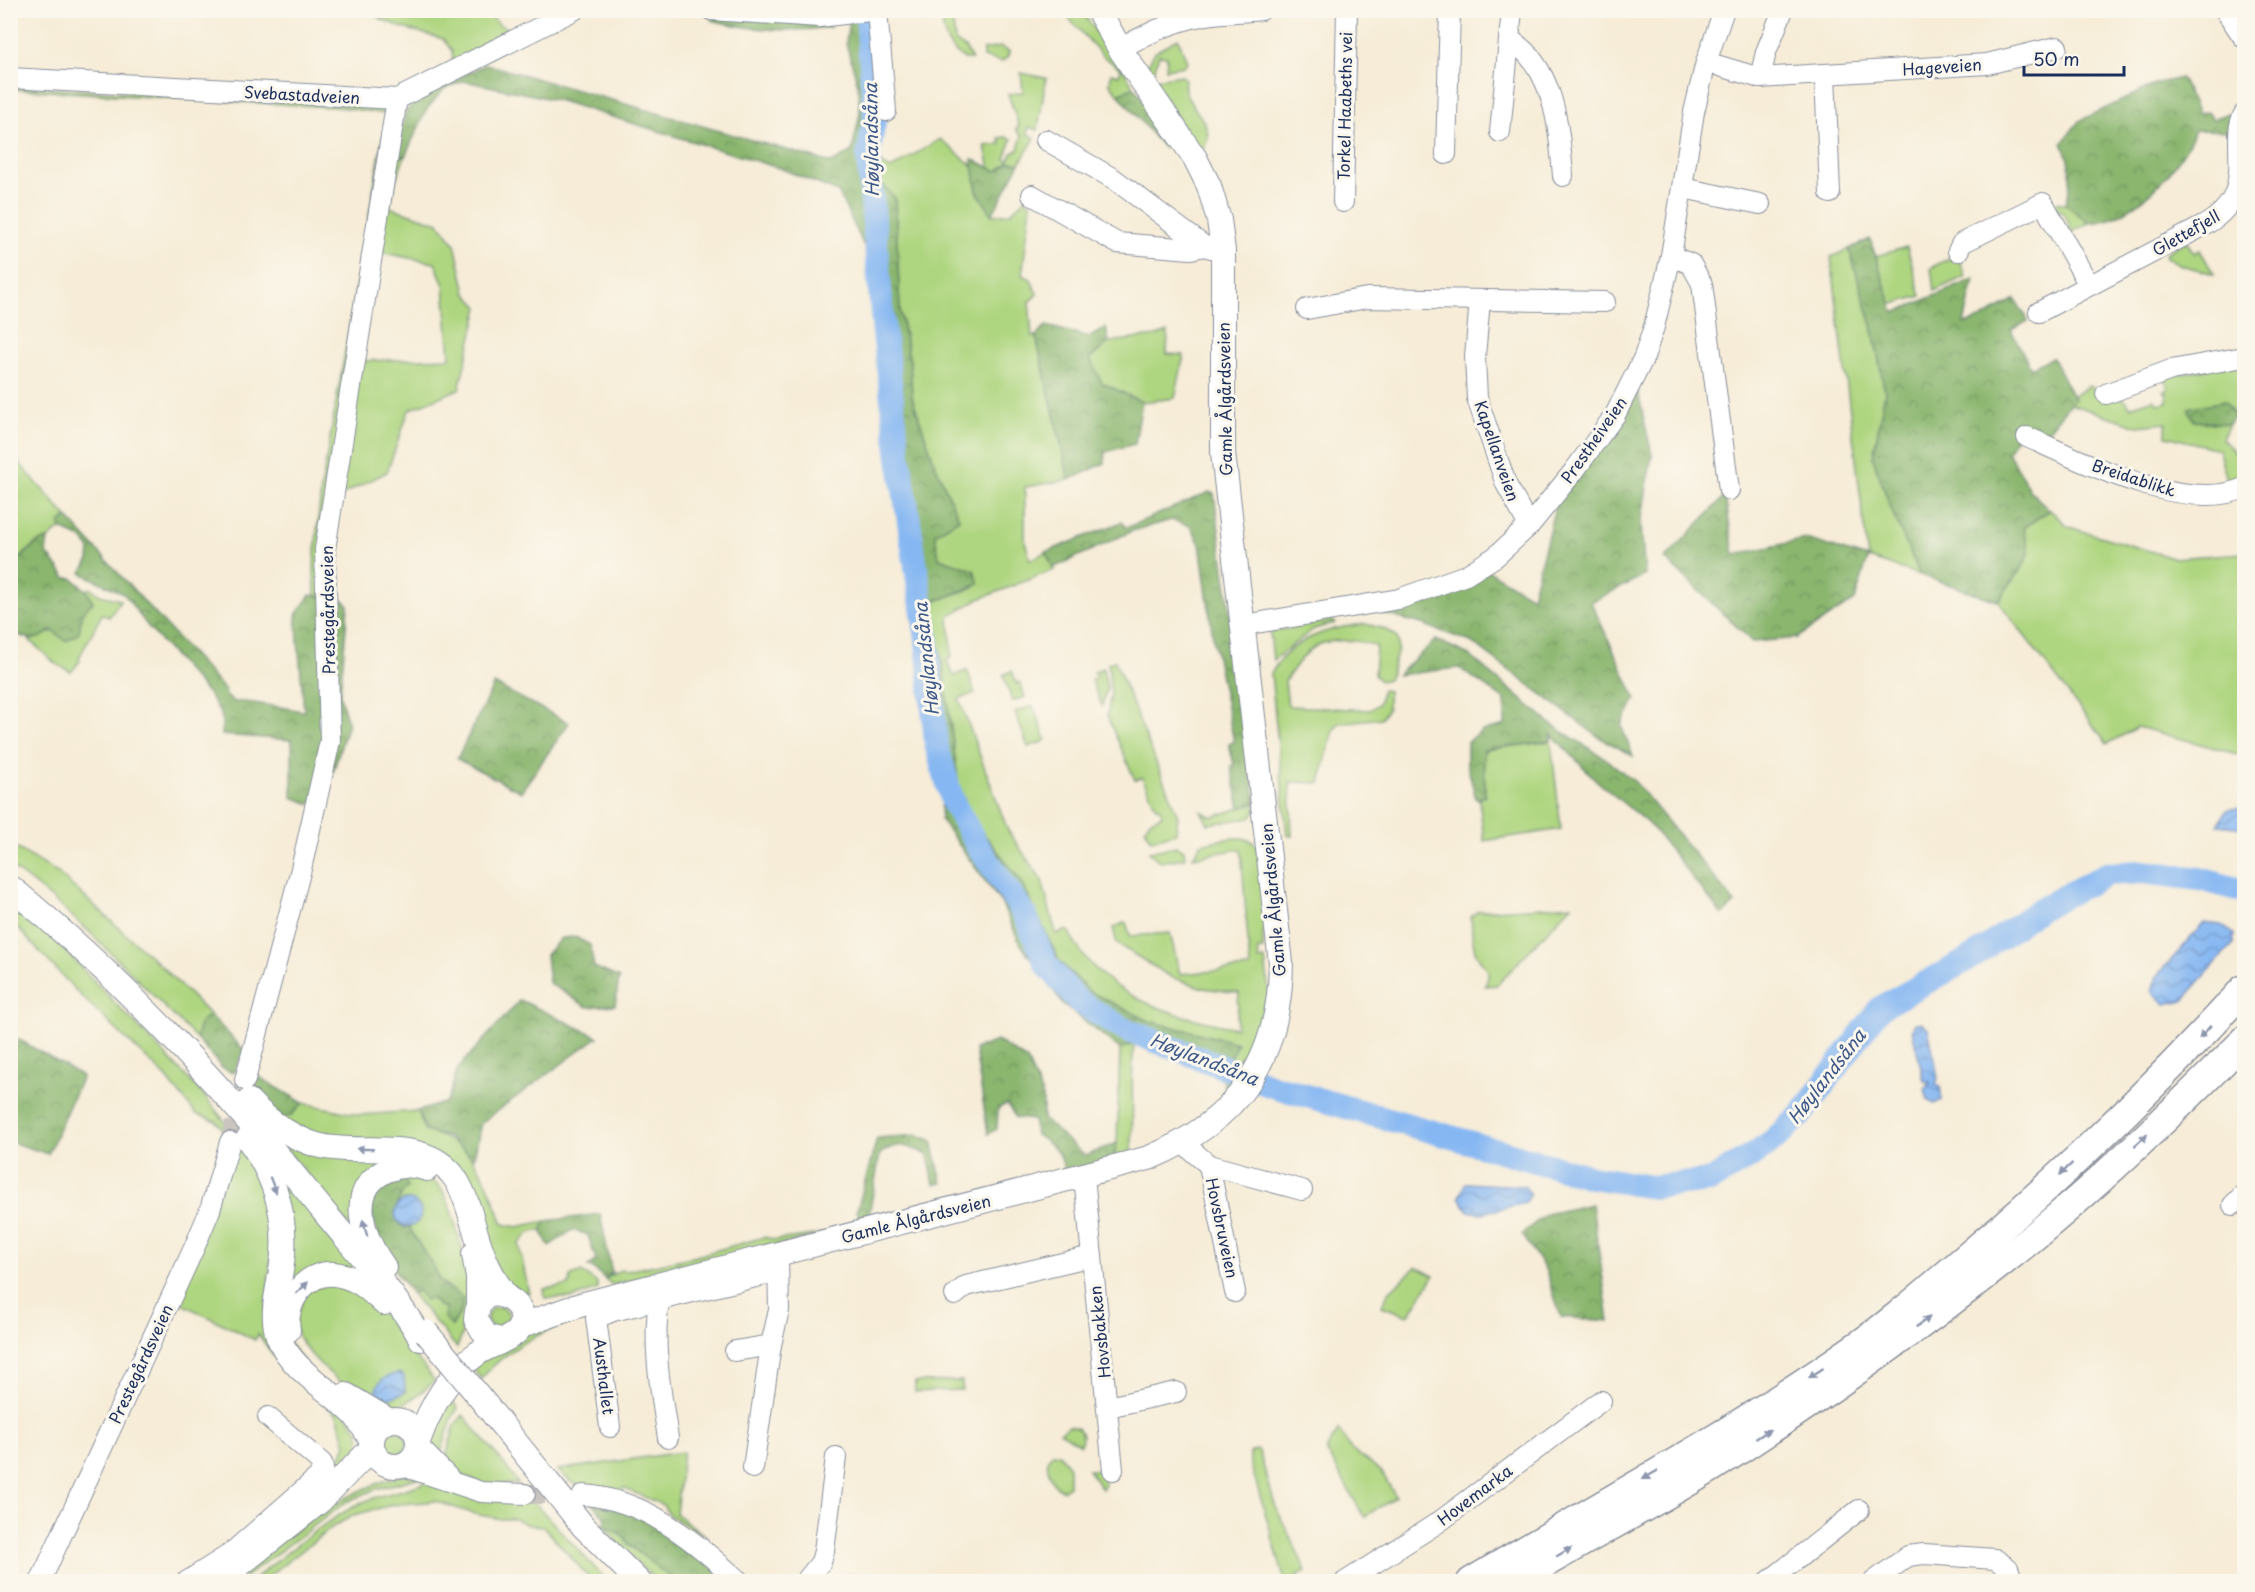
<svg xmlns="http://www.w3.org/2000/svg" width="2255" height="1592" font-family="'Playpen Sans',sans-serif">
<defs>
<pattern id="forest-crowns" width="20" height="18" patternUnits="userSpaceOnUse" patternTransform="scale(1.5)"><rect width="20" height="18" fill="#8ab66e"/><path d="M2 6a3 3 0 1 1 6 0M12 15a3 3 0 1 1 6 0" fill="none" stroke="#70945e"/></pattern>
<pattern id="water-waves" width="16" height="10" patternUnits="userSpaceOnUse" patternTransform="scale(1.5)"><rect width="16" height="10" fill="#86b7f2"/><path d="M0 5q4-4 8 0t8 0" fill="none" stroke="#6d95c7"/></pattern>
</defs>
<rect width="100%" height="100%" fill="#fbf7ec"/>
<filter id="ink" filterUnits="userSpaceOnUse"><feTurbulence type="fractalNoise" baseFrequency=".0167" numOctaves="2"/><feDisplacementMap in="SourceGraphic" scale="12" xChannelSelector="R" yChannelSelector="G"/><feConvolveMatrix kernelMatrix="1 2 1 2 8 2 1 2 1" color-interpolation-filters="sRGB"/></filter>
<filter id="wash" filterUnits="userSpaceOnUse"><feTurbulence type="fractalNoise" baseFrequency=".008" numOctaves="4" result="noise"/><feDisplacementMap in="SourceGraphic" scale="24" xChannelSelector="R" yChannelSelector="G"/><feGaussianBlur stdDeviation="1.35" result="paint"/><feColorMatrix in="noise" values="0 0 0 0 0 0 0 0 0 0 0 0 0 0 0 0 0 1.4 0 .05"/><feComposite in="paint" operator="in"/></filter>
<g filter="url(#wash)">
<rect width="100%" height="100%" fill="#f6ecd7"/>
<g fill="#aed57f" stroke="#64826e" stroke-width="1.5">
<path d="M377,10L489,11C495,24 502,27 515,30L453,64L452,51L443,39L400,27L375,16Z"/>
<path d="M944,10L984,11L957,17L953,24L955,41L965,48L972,59H965C947,49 939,31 944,10Z"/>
<path d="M1062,11H1081L1115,56L1134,87L1118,94L1110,84L1111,73L1119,75L1121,69L1105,58Z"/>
<path d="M1178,38L1187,62L1184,66L1166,69L1167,56L1159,55L1153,75L1156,79L1182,75L1185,80C1179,105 1222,123 1203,149L1196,148L1146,68L1155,52Z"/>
<path d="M1000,47L1009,51L1008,57L1001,62L983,57V50Z"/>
<path d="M1021,73L1046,78L1038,130L1029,127L1027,133L1035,138L1020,163L1008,162L997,172L990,169L985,146L1001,144L999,138L1007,137L1012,139L1005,159L1009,160L1012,153L1018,150L1022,136L1016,129L1019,126L1008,94L1023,92Z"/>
<path d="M10,86L383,107L386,114L348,108L11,89Z"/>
<path d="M383,136L321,597L315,596L314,566L321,489Z"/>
<path d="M940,139L974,167L977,191L992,215L1010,213L1026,198L1031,205L1022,275L1031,279L1037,294L1029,302L1032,336H1036L1069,480L1025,487V541L1030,560L1046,552L1054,570L979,599L949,616L952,657L947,661L954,676L967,670L975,693L959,699L1008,831L1042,880L1056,934L1068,930C1099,996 1171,1016 1236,1028L1239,993L1203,988L1171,977L1117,944L1113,928L1126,922L1130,936L1170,933L1180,974L1250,968L1241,849L1193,857L1201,844C1216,841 1238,834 1251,841C1269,850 1263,928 1263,949H1258L1259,960L1265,959L1270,1001L1253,1057L1226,1094L1223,1076L1237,1043L1149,1021L1090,992L1059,961L1021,881L975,823L959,788L942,661L930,603L975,587L974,570L939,558L934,534L959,519L934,462L912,397L910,362L900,311L895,198L877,179L873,159L891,169Z"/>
<path d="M393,156H405L396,178L389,207L439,223L455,244L466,293L479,307L459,389L409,410L387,472L338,497L360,361L450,358L444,285L435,263L384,253L379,245Z"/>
<path d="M2057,202L2066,204L2089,223L2072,232L2065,216L2058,209H2054Z"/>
<path d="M2186,241L2194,253L2200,250L2214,274L2181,265L2166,257L2165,253Z"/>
<path d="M1907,247L1921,296L1890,305L1876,256Z"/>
<path d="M1849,249L1872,325L1885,392L1873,458L1893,514L1920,575L1868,558L1831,257Z"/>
<path d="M1957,254L1966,276L1934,291L1931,268Z"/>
<path d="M1168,332L1167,354L1184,355L1175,398L1142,402L1102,383L1090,359L1109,342L1156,336Z"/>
<path d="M2244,361V398L2235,416L2224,401L2189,408L2195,421L2229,424L2222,439L2244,461V483L2230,489L2218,449L2166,436V423L2138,426L2070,404L2074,399L2072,396L2089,386L2107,400L2121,395L2130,407L2154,399L2157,404L2168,402L2167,393L2163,391L2168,389L2165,377Z"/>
<path d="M11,454L67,517L60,523L61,529C54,532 52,537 46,540C32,548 20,555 11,568Z"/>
<path d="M2050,510L2069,527L2173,558L2244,553V756L2138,727L2107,744L1998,601L2025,563L2024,527Z"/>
<path d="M91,588L100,595L121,600L109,617L102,614L79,658L80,661L71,672L56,664L29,640C49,636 78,617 93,602L86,590Z"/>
<path d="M1333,620L1335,623L1314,629L1273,660L1270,632Z"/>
<path d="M1365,624C1410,633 1400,642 1389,679L1380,681L1374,675L1376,646C1360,640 1334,638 1318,645C1305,651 1293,670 1285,681L1288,706L1370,710L1379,703L1382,690L1388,691V709L1381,718L1339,723L1333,731L1320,783L1290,782L1292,836L1287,835L1271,674C1289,639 1330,627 1365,624Z"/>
<path d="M1115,661L1178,816L1176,833L1151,840L1145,828L1149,821L1162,815L1160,808L1156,807L1142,777L1135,780L1107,716L1111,694L1108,663Z"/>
<path d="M1103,668L1107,688L1102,706L1091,680L1096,678L1094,672Z"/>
<path d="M1012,671L1017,684L1020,682L1025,697L1012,701L1003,675Z"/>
<path d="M1033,706L1046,739L1043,742L1028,747L1015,712Z"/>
<path d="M1551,741L1561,829L1484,841L1479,798L1485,796L1484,750Z"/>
<path d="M1256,803V811L1250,818L1208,824L1201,811L1212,817Z"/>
<path d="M11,845L58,873L160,965L210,1015L201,1021L196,1038C136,980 79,915 11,867Z"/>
<path d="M1177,846L1184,850L1185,858L1160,862L1149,852Z"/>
<path d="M10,900L43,928L201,1092L252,1155L274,1219L266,1314L359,1431L360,1447L336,1469L346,1444L337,1415L279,1363L258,1334L255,1340L178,1302L236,1145L216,1121L196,1114L166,1077L81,996L11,921Z"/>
<path d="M1572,905L1497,985L1485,986C1494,965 1481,967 1475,951C1472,942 1472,927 1471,917L1478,911Z"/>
<path d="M1134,1044C1130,1081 1135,1117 1131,1154L1113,1162L1117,1143L1120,1049Z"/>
<path d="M303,1103L359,1115L418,1111L425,1131C478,1145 485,1177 503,1224L517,1227L546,1221L541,1230L529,1233L519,1244L529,1294L509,1285L499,1274L465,1182L336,1142L279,1119L290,1116Z"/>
<path d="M271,1130L399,1155L359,1238Z"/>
<path d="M275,1168L358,1269L291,1289Z"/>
<path d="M402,1172C411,1175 425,1175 433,1181C446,1190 450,1207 454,1221C469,1268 477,1301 457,1348L412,1294L417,1290L445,1307L452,1326L461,1311L463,1298L439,1280C434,1259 418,1248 409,1226L416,1223L405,1200L397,1204Z"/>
<path d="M829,1233L612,1285L605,1279L621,1270L626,1271L693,1257L764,1237L775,1240Z"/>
<path d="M1416,1267L1434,1276L1408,1316L1382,1306L1388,1293Z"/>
<path d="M582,1272L597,1283L598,1289L573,1298H545L544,1289L569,1285L571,1276Z"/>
<path d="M337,1281L373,1301L435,1381C421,1392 405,1408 386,1407C363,1406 298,1352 295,1327C294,1317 303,1301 307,1291Z"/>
<circle cx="498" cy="1318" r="11"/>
<path d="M608,1311C561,1323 513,1340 481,1379L471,1366L541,1324Z"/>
<path d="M962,1381V1390L915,1392V1382Z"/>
<path d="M447,1395L458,1408L452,1418L440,1456L429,1447L432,1428Z"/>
<path d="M463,1415L505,1465L518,1484H483L453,1472L446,1457L454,1427Z"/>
<path d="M1069,1426L1079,1429L1082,1435L1081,1445L1060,1432Z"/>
<path d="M1339,1430L1350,1448L1381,1471L1396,1497L1364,1517L1326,1450Z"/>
<circle cx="395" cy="1443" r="12"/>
<path d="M1255,1450L1259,1451L1275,1505L1306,1571L1296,1576L1299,1581H1285L1250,1462V1453Z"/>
<path d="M683,1452L676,1514L707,1537L670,1516L663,1505L623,1488L621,1492L575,1485L557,1470Z"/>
<path d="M1053,1453L1059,1454L1069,1467V1486L1063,1490C1050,1486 1048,1471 1047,1460Z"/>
<path d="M1088,1470H1100L1104,1473L1105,1485L1102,1489Z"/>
<path d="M403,1475L421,1477L376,1489L346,1502L245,1577L242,1573C298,1529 333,1495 403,1475Z"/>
<path d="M431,1479L531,1499L607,1581H592L543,1526L528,1525L515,1519H500L475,1514L435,1501L392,1505L354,1515L334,1526L265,1579L266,1581H252C286,1554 322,1522 361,1503C384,1492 409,1492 431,1479Z"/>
<path d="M602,1524L624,1536L628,1544L675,1581H657L626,1553Z"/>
<path d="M848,1574L911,1579L913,1581H844Z"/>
</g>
<g fill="url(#forest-crowns)" stroke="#527266" stroke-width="1.5">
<path d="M714,17L825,23L830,27C790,33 750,30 711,20Z"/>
<path d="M866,17L873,46L880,106L873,159L877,179L895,198L900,311L910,362L912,397L934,462L959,519L935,534L939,558L974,570L979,584L931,603L942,661L959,788L975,823L1021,881L1059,961L1090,992L1149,1021L1237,1043L1223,1076L1140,1041L1120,1049L1063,1004L1020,943L1002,904L941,820L942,794L917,623L869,256L838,192L782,169L557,100L464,81L444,89L427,109L405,156H393L406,112L416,99L486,64L832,163L852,151L860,114L858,85L846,43L849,19Z"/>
<path d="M2181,78L2198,114L2208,112L2213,120L2227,113L2236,119L2232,131L2195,130C2180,169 2133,221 2089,223L2066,204C2072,181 2072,165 2062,143L2079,121L2158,83Z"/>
<path d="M1134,87L1169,134L1163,147L1118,94Z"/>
<path d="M972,159L997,171L1009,162L1020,163L992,215L977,191Z"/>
<path d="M1870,239L1894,313L1974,279L1964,324L1981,319L2015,299L2028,321L2011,330L2031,368L2052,357L2074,399L2041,439L2022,427L2008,452L2030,491L2050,510L2024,527L2029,553L2025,563L1998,601L1920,575L1893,514L1873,458L1885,392L1872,325L1849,249Z"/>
<path d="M1046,326L1090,337L1106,328L1109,342L1090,359L1102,383L1142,402L1135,444L1105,452V463L1069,480L1036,336Z"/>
<path d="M1638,392L1652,455L1641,524L1645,575L1591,602L1636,699L1621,725L1633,756L1599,737L1471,642L1422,624L1383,614L1405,604L1455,591L1489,571L1532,597L1555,507Z"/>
<path d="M2225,401L2235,416L2229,424L2194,421L2188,408Z"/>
<path d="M1209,492L1214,494L1256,803L1240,808L1231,766L1234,765L1229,744L1234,742L1213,638L1200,544L1190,526L1172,520L1132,531L1053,568L1046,552L1122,522L1126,528Z"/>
<path d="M1725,496L1734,555L1806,539L1868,558L1855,600L1797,638L1753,642L1665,559Z"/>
<path d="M67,517L225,690L226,696L234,702C243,700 291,709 304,711L296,615L310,595L344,600L348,605L340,696L348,723L328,789L310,804L292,797V740L222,735V717L210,696L149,628L124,594L81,573L89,560L90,549L81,538L61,529L60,523Z"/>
<path d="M48,539L46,552L66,578H72L86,590L93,602L82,613L79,633L66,641L51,630C38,643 26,639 11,632V568L36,543Z"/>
<path d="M1436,640L1469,655L1552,725L1605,758L1635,782L1735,903L1722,915L1652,827L1598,782L1551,734V741L1484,750L1485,796L1476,799L1467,764V742L1482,731L1505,725V700L1459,668L1397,675Z"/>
<path d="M494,684L569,723L521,792L457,759Z"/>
<path d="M575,937L590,945L594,967L619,978L615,1005L587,1007L549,983L546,955L561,938Z"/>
<path d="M520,1000L598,1037L481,1123L474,1158L448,1137L425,1131L418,1111L447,1102L458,1068Z"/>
<path d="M210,1015L245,1051L233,1073L222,1068L196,1038L201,1021Z"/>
<path d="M11,1035L82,1076L48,1154L11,1142Z"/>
<path d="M997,1041L1027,1060L1043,1097V1119L1085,1156L1117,1143L1113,1162L1064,1171C1062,1151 1051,1145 1036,1135L1033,1120L1016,1118L1007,1104L998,1108L997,1129L988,1134L975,1049Z"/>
<path d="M254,1074L303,1103L290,1116L279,1119C264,1104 248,1098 254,1074Z"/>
<path d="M918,1135L932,1141L942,1183L934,1184L928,1155C910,1147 897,1140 880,1154L868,1221L860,1225L857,1210L877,1138Z"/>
<path d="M403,1177L408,1187C397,1198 389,1218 405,1228L409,1226C418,1248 434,1259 439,1281L463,1298L461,1311L452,1326L444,1318L445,1307L438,1306L432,1298L425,1300L417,1290L412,1294L383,1254L370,1205L380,1183Z"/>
<path d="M1592,1204L1609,1321L1561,1317L1546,1271L1522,1234L1546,1214Z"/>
<path d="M600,1214L612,1273L605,1279L593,1268L588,1267L596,1260L588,1235L573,1230L549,1246L541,1230L546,1221Z"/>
<path d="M591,1502L641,1516L733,1581H675L628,1544L624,1536L602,1524L607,1520Z"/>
</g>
<g fill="url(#water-waves)" stroke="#5073a8" stroke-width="1.5">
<path d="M2244,807V828L2218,825L2227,810Z"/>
<path d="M2204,923L2221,925L2234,934L2233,944L2183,1000L2166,1004L2152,992L2157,976Z"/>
<path d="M1915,1023H1921L1928,1028L1938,1078L1936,1084L1940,1086L1942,1100L1934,1104L1928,1100L1925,1089L1930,1082L1924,1081L1912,1030Z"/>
<path d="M1466,1183L1524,1186L1531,1194L1525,1203L1482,1213L1468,1211L1459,1197Z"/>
<circle cx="408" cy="1213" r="13"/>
<path d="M399,1373L404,1376L405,1392C394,1398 385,1400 375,1392C379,1379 386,1376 399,1373Z"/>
</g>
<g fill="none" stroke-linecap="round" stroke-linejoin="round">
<path stroke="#86b7f2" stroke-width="24" d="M867,16L875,116L868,156L883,323L898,450L927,639L936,744L953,802L977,845L1025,915L1046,964L1078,1001L1122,1028L1272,1086L1591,1177L1652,1187L1710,1181L1767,1146L1800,1116L1880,1008L1974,956L2040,909L2107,874L2142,872L2200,879L2244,891"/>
</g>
</g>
<g filter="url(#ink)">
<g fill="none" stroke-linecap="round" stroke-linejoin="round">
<g stroke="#cac6bf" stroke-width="20" stroke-dasharray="20 10" stroke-linecap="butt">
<path d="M230,1142L241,1098"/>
<path d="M525,1494H568"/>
</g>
<defs>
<g id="minor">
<path d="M711,10L819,17L878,10"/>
<path d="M2225,10L2244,38"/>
<path d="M877,11L886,111"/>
<path d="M1509,39C1555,67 1559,128 1563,176"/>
<path d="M1120,49C1149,32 1180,18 1213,14C1229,12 1245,12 1261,10"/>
<path d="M1706,62L1760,78L1987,64L2057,47"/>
<path d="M1825,75L1830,193"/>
<path d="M10,78L397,99L574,10"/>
<path d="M1760,78L1766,52L1783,10"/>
<path d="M1500,132L1512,10"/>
<path d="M1046,140L1114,179L1204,246L1223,251"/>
<path d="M1446,154L1450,10"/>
<path d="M1683,188L1760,204"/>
<path d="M1032,195L1117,243L1191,249L1204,246"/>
<path d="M1343,202L1347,10"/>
<path d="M1958,251L1962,243L2043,203L2089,285"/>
<path d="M1671,256L1691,264L1702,284L1729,490"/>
<path d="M1480,300L1475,357L1477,398L1506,484L1529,526"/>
<path d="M1307,309L1367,298L1605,302"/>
<path d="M2039,312L2205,225C2241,204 2240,180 2239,142C2239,132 2239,123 2244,114"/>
<path d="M2106,394L2171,370L2244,357"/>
<path d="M2027,437C2084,462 2185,514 2244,488"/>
<path d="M1244,625L1399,599L1466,575L1495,557L1529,526L1574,471L1615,415L1644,357L1654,327L1671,256L1694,112L1706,62L1724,10"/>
<path d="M245,1080L301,869L330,741L325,549L397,99"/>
<path d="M1186,1141L1191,1150L1209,1165L1302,1190"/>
<path d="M1209,1165L1235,1292"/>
<path d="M1084,1176L1113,1470"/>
<path d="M2233,1205L2244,1194"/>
<path d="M955,1295L966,1286L1092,1256"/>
<path d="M659,1301C652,1346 661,1393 668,1438"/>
<path d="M735,1351L771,1345"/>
<path d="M1108,1407L1176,1392"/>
<path d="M610,1427L596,1318L613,1311L764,1275L778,1269"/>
<path d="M419,1447L449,1478"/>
<path d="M403,1466L481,1492L525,1494"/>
<path d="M753,1468L771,1345L779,1310L778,1257"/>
<path d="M583,1495C646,1499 694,1541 740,1582"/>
<path d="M40,1582L194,1248L210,1210L230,1142"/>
<path d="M186,1582L230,1554L318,1477L323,1469L322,1463L268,1417"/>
<path d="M805,1582L821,1562L824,1551L836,1457"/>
<path d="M1345,1582L1439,1522L1601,1401"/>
<path d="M1768,1582L1859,1510"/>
<path d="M1873,1582L1908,1556L1924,1554L1995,1559L2008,1568L2013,1582"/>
</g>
<g id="major">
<path d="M10,887C128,983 230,1095 325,1213C358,1253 395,1293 421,1339"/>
<path d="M249,1101C268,1121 289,1137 317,1145C360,1157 419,1135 452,1174C467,1193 472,1223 480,1246C486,1264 494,1280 505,1295"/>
<path d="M248,1139C275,1176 288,1218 282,1264C279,1288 270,1312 278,1336C290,1369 327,1388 351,1411C360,1419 365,1431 372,1441"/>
<path d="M474,1254L478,1278V1307"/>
<path d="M384,1267C371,1249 359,1226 362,1202C365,1173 402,1158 427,1169"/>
<path d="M520,1326L580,1305L1149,1158C1238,1121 1280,1060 1281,963L1223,453V251L1219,220L1209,186L1195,158L1120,49L1098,10"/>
<path d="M288,1330C283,1301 308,1267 340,1275C359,1279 370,1290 384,1303"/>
<path d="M346,1395L388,1420"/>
<path d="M486,1405L583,1526L639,1582"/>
<circle cx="395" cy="1443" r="23"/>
<path d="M419,1439C430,1408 450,1372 478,1353C489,1346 501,1343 511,1336C550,1313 478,1265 476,1320L487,1337L502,1340"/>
<path d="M218,1582L320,1501L372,1448"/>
</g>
<g id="highway">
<path d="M1471,1582C1598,1506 1729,1436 1850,1351C1887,1326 1920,1297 1954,1268C2057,1182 2154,1088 2244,989"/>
<path d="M1514,1582C1580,1541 1651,1506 1716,1465C1814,1402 1910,1335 2001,1263C2087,1196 2167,1118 2244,1041"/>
</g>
</defs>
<use href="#minor" stroke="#888e9a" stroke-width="22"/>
<use href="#major" stroke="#888e9a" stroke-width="26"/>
<use href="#highway" stroke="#888e9a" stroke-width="31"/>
<use href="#minor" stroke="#fff" stroke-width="20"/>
<use href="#major" stroke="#fff" stroke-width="24"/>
<use href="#highway" stroke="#fff" stroke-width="28"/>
<defs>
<path id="major-bridge" d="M426,1332L486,1405"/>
</defs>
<use href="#major-bridge" stroke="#888e9a" stroke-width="26" stroke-linecap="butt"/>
<use href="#major-bridge" stroke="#fff" stroke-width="24"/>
</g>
<defs><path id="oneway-solid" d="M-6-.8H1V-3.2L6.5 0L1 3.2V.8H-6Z" transform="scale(1.5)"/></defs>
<g fill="#8d97ae">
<use href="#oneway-solid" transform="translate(2205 1032) rotate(132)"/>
<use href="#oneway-solid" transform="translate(2141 1140) rotate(-42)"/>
<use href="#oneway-solid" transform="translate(365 1149) rotate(-179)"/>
<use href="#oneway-solid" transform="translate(2066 1169) rotate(137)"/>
<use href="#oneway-solid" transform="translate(273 1185) rotate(68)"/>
<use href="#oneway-solid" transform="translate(365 1228) rotate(-105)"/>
<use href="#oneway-solid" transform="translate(302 1288) rotate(-44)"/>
<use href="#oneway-solid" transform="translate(1923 1322) rotate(-36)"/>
<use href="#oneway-solid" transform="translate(1816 1373) rotate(147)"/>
<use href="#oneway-solid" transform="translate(1763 1434) rotate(-33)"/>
<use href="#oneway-solid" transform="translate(1650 1475) rotate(150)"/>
<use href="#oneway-solid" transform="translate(1564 1552) rotate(-30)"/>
</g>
</g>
<g text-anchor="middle" stroke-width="6" stroke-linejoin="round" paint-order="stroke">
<g font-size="16" fill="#1b2f5e" stroke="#fbf7ec">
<text transform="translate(1942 67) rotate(-4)" y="6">Hageveien</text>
<text transform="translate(302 95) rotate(3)" y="6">Svebastadveien</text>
<text transform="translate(1345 106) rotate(-89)" y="6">Torkel Haabeths vei</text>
<text transform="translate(2186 233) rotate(-30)" y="6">Glettefjell</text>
<text transform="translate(1225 399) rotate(-91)" y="6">Gamle Ålgårdsveien</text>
<text transform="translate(1594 440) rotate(-55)" y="6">Prestheiveien</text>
<text transform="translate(1497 451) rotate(71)" y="6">Kapellanveien</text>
<text transform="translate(2134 478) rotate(18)" y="6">Breidablikk</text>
<text transform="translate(328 610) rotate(-91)" y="6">Prestegårdsveien</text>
<text transform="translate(1273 900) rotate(-95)" y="6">Gamle Ålgårdsveien</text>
<text transform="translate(916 1219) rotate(-14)" y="6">Gamle Ålgårdsveien</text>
<text transform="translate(1222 1228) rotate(78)" y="6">Hovsbruveien</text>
<text transform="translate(1100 1332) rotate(-96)" y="6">Hovsbakken</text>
<text transform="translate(141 1364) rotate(-65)" y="6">Prestegårdsveien</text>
<text transform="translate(604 1376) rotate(83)" y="6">Austhallet</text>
<text transform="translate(1475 1495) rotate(-37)" y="6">Hovemarka</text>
</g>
<g font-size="18" font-style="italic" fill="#3b588a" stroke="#fbf7ec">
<text transform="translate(872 140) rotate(-91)" y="6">Høylandsåna</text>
<text transform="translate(927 659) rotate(-96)" y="6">Høylandsåna</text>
<text transform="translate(1204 1060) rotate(21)" y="6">Høylandsåna</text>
<text transform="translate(1827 1077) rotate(-52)" y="6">Høylandsåna</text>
</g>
</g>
<rect width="2255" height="1592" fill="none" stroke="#fbf7ec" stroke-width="36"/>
<path d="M2024 66v9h100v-9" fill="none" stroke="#1b2f5e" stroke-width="3"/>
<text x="2033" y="66" font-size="18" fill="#1b2f5e" stroke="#fbf7ec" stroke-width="4.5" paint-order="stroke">50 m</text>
</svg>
